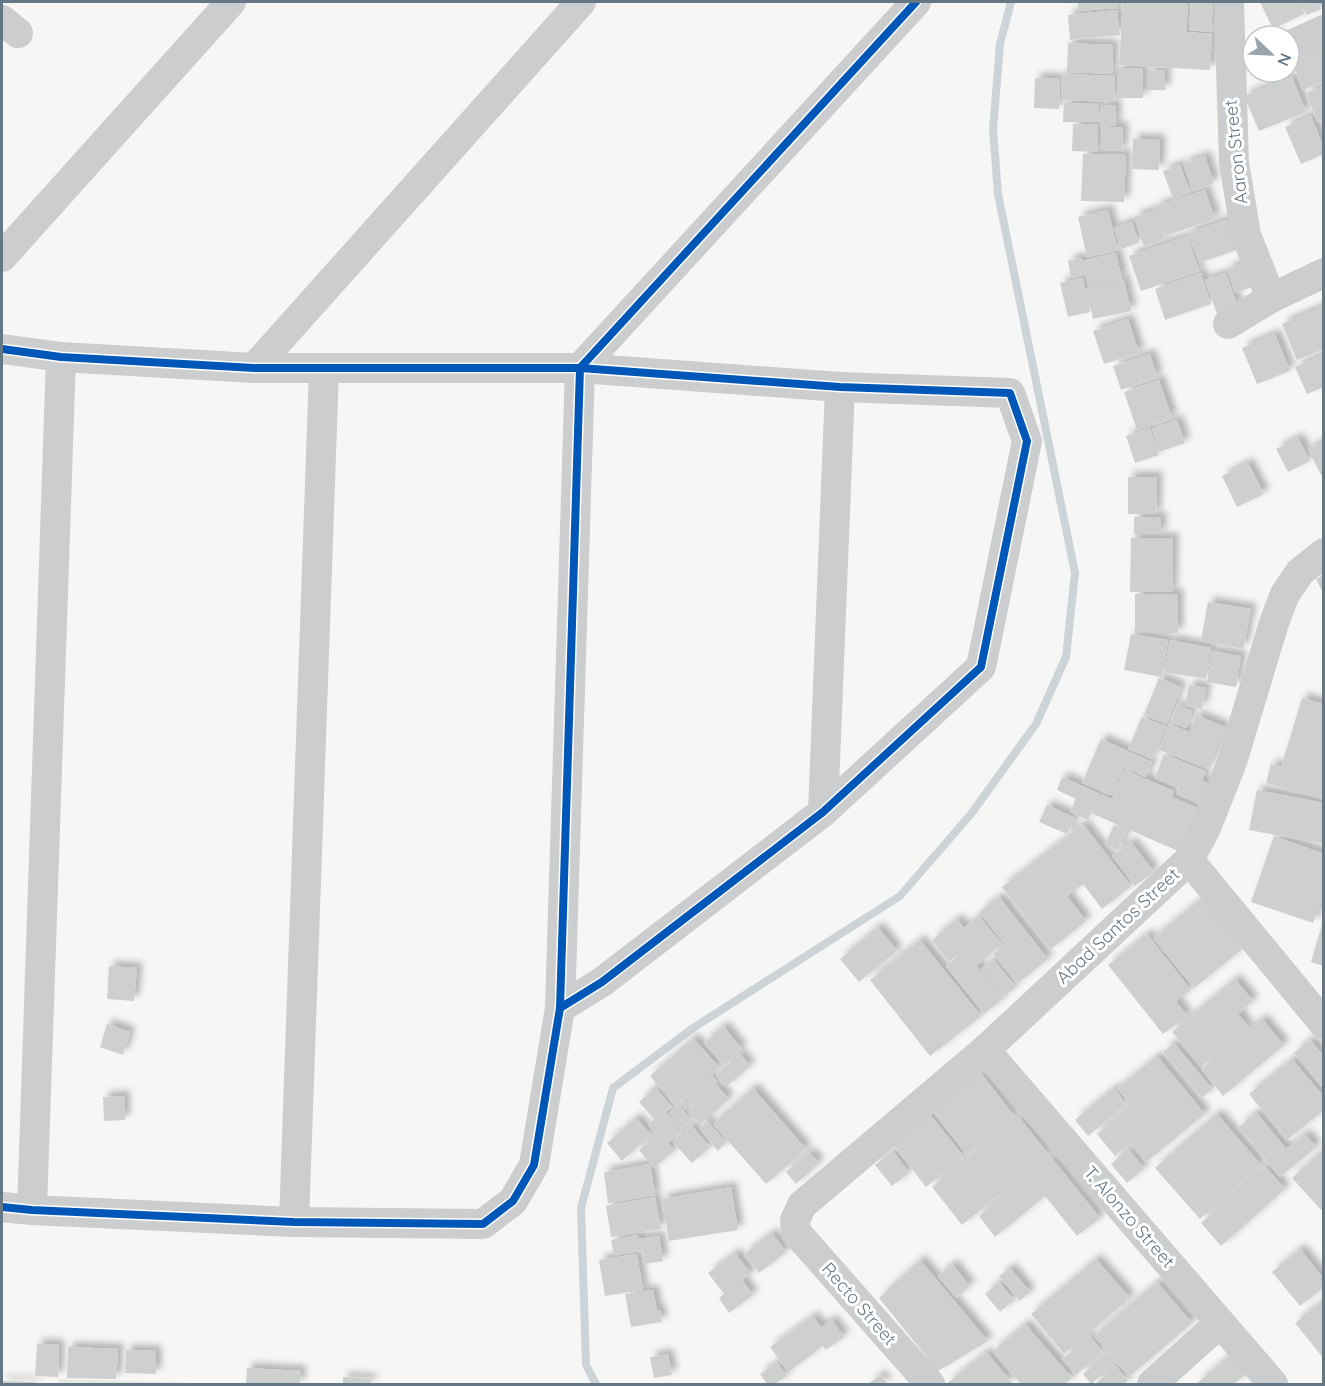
<svg xmlns="http://www.w3.org/2000/svg" width="1325" height="1386" font-family="Quicksand,sans-serif">
<defs>
<filter id="shadow"><feDropShadow dx="5.5" dy="-5.5" stdDeviation="3" flood-color="#0004"/></filter>
</defs>
<rect width="100%" height="100%" fill="#f6f6f5"/>
<path fill="#e6e9e3" d="M58,1379L226,1384H58Z"/>
<g fill="none" stroke-linecap="round" stroke-linejoin="round">
<path stroke="#ccd4d7" stroke-width="8" d="M596,1384L586,1365L581,1208L613,1088L693,1028L900,896L971,814L1036,724L1066,657L1075,573L998,194L993,129L1000,44L1011,2"/>
</g>
<g fill="#ced0d0" filter="url(#shadow)">
<path d="M1078,2H1118V8L1078,11Z"/>
<path d="M1123,2L1188,4L1186,32L1212,34L1210,70L1119,65Z"/>
<path d="M1191,2H1213L1211,32L1189,30Z"/>
<path d="M1260,2H1299L1304,14L1273,29Z"/>
<path d="M1300,2H1317L1321,9L1307,15Z"/>
<path d="M1117,10L1120,35L1070,40L1068,15Z"/>
<path d="M1068,43L1113,45L1112,74L1067,72Z"/>
<path d="M1323,45L1324,81L1303,90L1290,58Z"/>
<rect x="1117" y="68" width="26" height="30"/>
<path d="M1148,70L1165,71V90H1148Z"/>
<path d="M1062,74L1115,76L1114,102L1061,100Z"/>
<path d="M1292,77L1306,112L1259,131L1244,96Z"/>
<path d="M1035,78L1060,79L1059,109L1034,108Z"/>
<path d="M1324,86V119L1317,122L1306,93Z"/>
<path d="M1064,103H1099L1098,122H1063Z"/>
<path d="M1101,105H1116L1115,126H1100Z"/>
<path d="M1311,116L1324,148V154L1301,164L1285,127Z"/>
<path d="M1073,124L1098,125V152L1072,151Z"/>
<path d="M1102,127H1123L1122,151H1101Z"/>
<path d="M1133,139L1160,140L1159,170L1132,169Z"/>
<path d="M1083,154L1126,155L1124,202L1081,201Z"/>
<path d="M1205,156L1214,183L1193,191L1183,164Z"/>
<path d="M1180,165L1190,192L1173,199L1163,171Z"/>
<path d="M1205,190L1215,219L1165,236L1155,207Z"/>
<path d="M1108,210L1118,250L1087,257L1078,217Z"/>
<path d="M1155,210L1165,239L1144,247L1134,217Z"/>
<path d="M1227,220L1237,250L1199,263L1188,233Z"/>
<path d="M1132,222L1139,243L1121,249L1114,228Z"/>
<path d="M1188,236L1199,271L1141,291L1129,256Z"/>
<path d="M1116,253L1122,279L1088,287L1086,274L1071,278L1068,261L1081,258L1082,261Z"/>
<path d="M1246,262L1254,286L1235,293L1227,269Z"/>
<path d="M1201,273L1211,304L1165,320L1155,289Z"/>
<path d="M1226,273L1238,307L1217,314L1205,280Z"/>
<path d="M1083,278L1085,289L1124,280L1131,311L1093,319L1089,301L1090,312L1068,317L1060,283Z"/>
<path d="M1324,306V349L1297,360L1282,324Z"/>
<path d="M1128,319L1139,353L1104,364L1093,331Z"/>
<path d="M1275,334L1290,371L1257,384L1242,348Z"/>
<path d="M1150,354L1157,377L1121,390L1113,366Z"/>
<path d="M1324,355V387L1307,394L1295,367Z"/>
<path d="M1159,380L1172,418L1137,430L1124,392Z"/>
<path d="M1177,420L1185,443L1159,452L1152,429Z"/>
<path d="M1150,428L1159,455L1135,463L1126,436Z"/>
<path d="M1298,438L1310,461L1288,472L1276,449Z"/>
<path d="M1324,442V481L1308,449Z"/>
<path d="M1248,463L1264,494L1237,507L1222,476Z"/>
<path d="M1128,477H1157L1156,514H1128Z"/>
<rect x="1134" y="517" width="27" height="17"/>
<path d="M1131,538H1173L1172,592H1130Z"/>
<path d="M1324,575V595L1316,579Z"/>
<rect x="1135" y="594" width="43" height="39"/>
<path d="M1208,602L1251,609L1243,649L1201,641Z"/>
<path d="M1131,634L1168,640L1162,677L1124,670Z"/>
<path d="M1170,640L1211,648L1206,679L1164,672Z"/>
<path d="M1212,651L1241,656L1236,687L1207,682Z"/>
<path d="M1159,678L1181,687L1166,724L1144,715Z"/>
<path d="M1189,685L1206,688L1202,709L1185,706Z"/>
<path d="M1302,698L1324,704V799L1266,783L1271,764L1281,767Z"/>
<path d="M1177,705L1192,711L1186,728L1171,722Z"/>
<path d="M1196,715L1225,727L1208,769L1159,750L1169,724L1190,732Z"/>
<path d="M1142,717L1166,726L1152,759L1128,749Z"/>
<path d="M1101,739L1152,762L1146,777L1124,767L1111,795L1082,783Z"/>
<path d="M1164,754L1206,771L1202,781L1211,784L1203,805L1177,794L1179,788L1155,778Z"/>
<path d="M1125,770L1174,791L1172,797L1197,808L1178,851L1093,814L1101,795L1112,799Z"/>
<path d="M1062,777L1100,794L1088,820L1070,812L1076,799L1057,790Z"/>
<path d="M1257,790L1324,803V844L1249,830Z"/>
<path d="M1047,805L1075,818L1067,834L1039,822Z"/>
<path d="M1083,824L1131,886L1102,909L1083,884L1067,896L1086,921L1050,950L1002,887Z"/>
<path d="M1114,825L1127,830L1118,850L1105,845Z"/>
<path d="M1274,836L1324,854V893L1313,923L1251,902Z"/>
<path d="M1131,842L1154,872L1135,886L1112,856Z"/>
<path d="M999,897L1048,959L1017,984L993,954L1005,944L979,912Z"/>
<path d="M1202,898L1242,949L1194,988L1153,938Z"/>
<path d="M979,916L1002,944L977,965L965,949L949,962L932,940L957,919L964,928Z"/>
<path d="M1323,921H1324V966L1311,962Z"/>
<path d="M878,927L897,951L859,982L840,959Z"/>
<path d="M1147,934L1191,990L1176,1001L1187,1016L1163,1034L1108,965Z"/>
<path d="M920,940L981,1016L930,1056L870,980Z"/>
<path d="M965,951L1003,999L984,1014L946,966Z"/>
<path d="M994,960L1016,987L1003,997L981,969Z"/>
<path d="M109,966L137,968L134,1001L107,999Z"/>
<path d="M1235,979L1253,1001L1238,1014L1249,1027L1201,1067L1172,1032Z"/>
<path d="M1262,1019L1284,1045L1223,1096L1201,1069Z"/>
<path d="M107,1024L130,1032L123,1055L100,1047Z"/>
<path d="M723,1026L742,1049L724,1065L704,1043Z"/>
<path d="M693,1038L719,1067L675,1106L650,1076Z"/>
<path d="M1310,1040L1324,1056V1089L1294,1053Z"/>
<path d="M1174,1043L1212,1089L1202,1098L1163,1052Z"/>
<path d="M740,1054L750,1066L726,1087L716,1075Z"/>
<path d="M1157,1056L1205,1114L1146,1162L1130,1143L1115,1156L1097,1134L1131,1105L1117,1089Z"/>
<path d="M1292,1059L1324,1097V1110L1287,1140L1249,1094Z"/>
<path d="M980,1072L1015,1117L967,1155L932,1110Z"/>
<path d="M712,1076L717,1082L686,1110L680,1103Z"/>
<path d="M716,1085L729,1099L700,1125L687,1111Z"/>
<path d="M655,1087L672,1107L666,1112L682,1131L668,1143L675,1150L654,1168L639,1150L656,1134L648,1124L654,1119L639,1102Z"/>
<path d="M753,1088L806,1149L766,1184L713,1124Z"/>
<path d="M1114,1088L1126,1104L1088,1136L1075,1120Z"/>
<path d="M124,1096L125,1120L104,1121L103,1097Z"/>
<path d="M679,1105L692,1120L682,1129L669,1113Z"/>
<path d="M928,1112L964,1157L926,1187L891,1142Z"/>
<path d="M1256,1112L1286,1149L1305,1134L1316,1147L1280,1177L1239,1127Z"/>
<path d="M1217,1114L1261,1165L1200,1219L1155,1168Z"/>
<path d="M1019,1117L1049,1155L962,1225L932,1187Z"/>
<path d="M636,1118L651,1135L622,1161L607,1143Z"/>
<path d="M707,1121L726,1143L718,1151L699,1128Z"/>
<path d="M691,1125L710,1147L692,1163L673,1142Z"/>
<path d="M1128,1149L1144,1168L1127,1183L1111,1164Z"/>
<path d="M1324,1149V1208L1321,1210L1292,1178Z"/>
<path d="M893,1151L909,1173L892,1186L875,1165Z"/>
<path d="M809,1152L819,1163L796,1184L786,1172Z"/>
<path d="M1051,1157L1100,1218L1077,1236L1045,1196L995,1237L979,1216Z"/>
<path d="M650,1164L655,1195L608,1203L604,1172Z"/>
<path d="M1265,1166L1285,1189L1221,1246L1201,1223Z"/>
<path d="M731,1187L738,1230L669,1241L662,1199Z"/>
<path d="M655,1197L661,1229L611,1237L606,1206Z"/>
<path d="M772,1233L786,1252L759,1273L744,1254Z"/>
<path d="M638,1235L639,1239L659,1236L663,1261L644,1264L642,1251L614,1255L611,1240Z"/>
<path d="M1300,1249L1324,1279V1287L1300,1306L1272,1272Z"/>
<path d="M735,1253L751,1274L742,1280L753,1295L729,1313L719,1298L724,1294L708,1273Z"/>
<path d="M637,1254L643,1290L605,1296L599,1260Z"/>
<path d="M1096,1259L1130,1298L1064,1354L1031,1314Z"/>
<path d="M920,1260L988,1341L938,1371L879,1298Z"/>
<path d="M952,1264L970,1286L956,1298L938,1276Z"/>
<path d="M1010,1268L1030,1292L1020,1301L999,1276Z"/>
<path d="M999,1282L1014,1300L1000,1312L985,1294Z"/>
<path d="M1157,1282L1192,1323L1129,1377L1094,1336Z"/>
<path d="M653,1290L657,1310H660L662,1322L631,1327L625,1294Z"/>
<path d="M1324,1300V1359L1295,1323Z"/>
<path d="M813,1316L821,1327L832,1320L844,1337L826,1350L823,1346L788,1372L770,1347Z"/>
<path d="M1025,1324L1072,1378L1065,1384H1021L993,1351Z"/>
<path d="M1090,1336L1103,1352L1076,1375L1062,1359Z"/>
<path d="M37,1344L59,1345L58,1377L35,1376Z"/>
<path d="M68,1347L118,1349L116,1379L67,1378Z"/>
<path d="M126,1350L156,1351V1374L125,1373Z"/>
<path d="M986,1352L1013,1384H946Z"/>
<path d="M1108,1353L1116,1363L1091,1384L1083,1374Z"/>
<path d="M668,1354L672,1375L654,1378L650,1357Z"/>
<path d="M1229,1356L1245,1375L1234,1384H1196Z"/>
<path d="M777,1362L787,1376L775,1384H767L760,1374Z"/>
<path d="M1116,1366L1128,1381L1124,1384H1095Z"/>
<path d="M247,1368L301,1371L300,1384H246Z"/>
<path d="M880,1375L888,1384H868Z"/>
<path d="M343,1377L372,1379L371,1384H343Z"/>
<path d="M2,1381L35,1382V1384H2Z"/>
</g>
<g fill="none" stroke-linecap="round" stroke-linejoin="round">
<g stroke="#cccdce" stroke-width="30">
<path d="M1229,2L1234,163L1246,235L1271,298"/>
<path d="M2,20L18,33"/>
<path d="M1289,46L1324,30"/>
<path d="M2,257L231,2"/>
<path d="M1228,324L1271,298L1324,273"/>
<path d="M2,349L61,357L254,368H580L840,387L1010,393L1027,441L981,667L823,812L602,982L560,1008"/>
<path d="M254,368L581,2"/>
<path d="M823,812L840,387"/>
<path d="M1189,860L1324,1024"/>
<path d="M985,1050L1273,1384"/>
<path d="M2,1207L32,1210L294,1222L483,1224L513,1201L534,1165L560,1008L580,368L916,2"/>
<path d="M32,1210L61,357"/>
<path d="M294,1222L324,369"/>
<path d="M930,1384L796,1232L795,1220L802,1205L985,1050L1189,860L1206,828L1232,762L1274,623L1285,594L1300,572L1324,553"/>
<path d="M1152,1384L1220,1323"/>
</g>
<defs>
<g id="cycleway">
<path d="M2,349L61,357L254,368H580L840,387L1010,393L1027,441L981,667L823,812L602,982L560,1008"/>
<path d="M2,1207L32,1210L294,1222L483,1224L513,1201L534,1165L560,1008L580,368L916,2"/>
</g>
</defs>
<use href="#cycleway" stroke="#fff" stroke-width="11"/>
<use href="#cycleway" stroke="#0057b8" stroke-width="8"/>
</g>
<g text-anchor="middle" stroke-width="6" stroke-linejoin="round" paint-order="stroke">
<g font-size="18" fill="#657785" stroke="#fff">
<text transform="translate(1236 152) rotate(-96)" y="6">Aaron Street</text>
<text transform="translate(1118 926) rotate(-43)" y="6">Abad Santos Street</text>
<text transform="translate(1129 1217) rotate(49)" y="6">T. Alonzo Street</text>
<text transform="translate(859 1304) rotate(49)" y="6">Recto Street</text>
</g>
</g>
<rect width="1325" height="1386" fill="none" stroke="#657785" stroke-width="6"/>
<g transform="translate(1271 54) rotate(113)"><circle r="28" fill="#ffffff" stroke="#c1c9ce" stroke-width="1.5"/>
<path d="M0-4.5L10 22L0 15L-10 22Z" fill="#98a3ac"/>
<text y="-9" font-size="16" font-weight="bold" text-anchor="middle" fill="#657785">N</text>
</g>
</svg>
